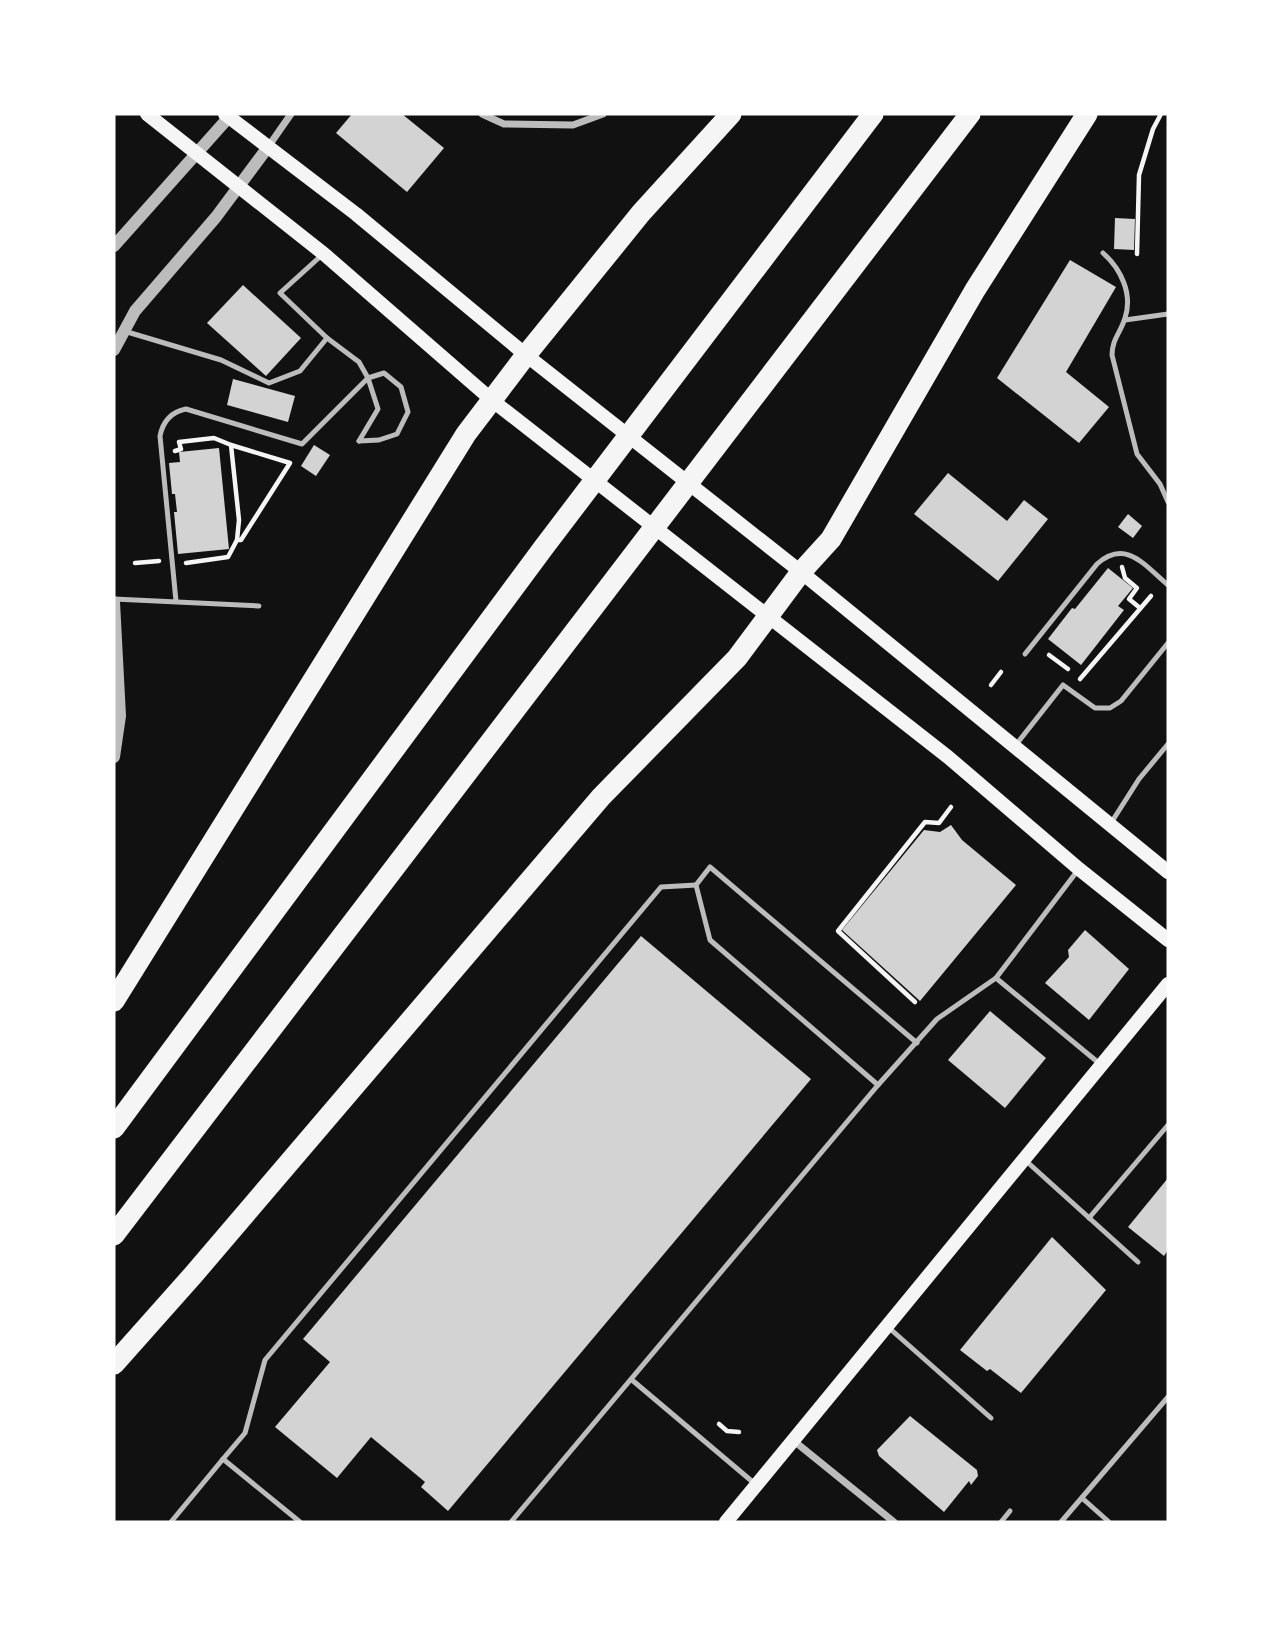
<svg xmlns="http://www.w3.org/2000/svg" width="1282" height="1636" font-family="'Noto Sans',sans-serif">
<rect width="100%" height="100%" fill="#111"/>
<g fill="#d3d3d3">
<path d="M352,114H402L444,148L407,192L336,133Z"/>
<path d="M1115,218L1135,219L1134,250L1114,249Z"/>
<path d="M1070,260L1116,287L1066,372L1109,407L1079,443L997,378Z"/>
<path d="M243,285L301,338L266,376L207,323Z"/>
<path d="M233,379L295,396L288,422L227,405Z"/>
<path d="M314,445L330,455L316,476L301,466Z"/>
<path d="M219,448L229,549L178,554L174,512H177L175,494H172L169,463L180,462L179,452Z"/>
<path d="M948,473L1007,521L1024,500L1048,519L998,581L914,514Z"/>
<path d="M1128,514L1142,526L1133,538L1118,527Z"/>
<path d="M1108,568L1133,588L1118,606L1124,610L1081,665L1048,639L1072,608L1075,609Z"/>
<path d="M951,825L962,840L1016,885L920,1001L842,930L924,830L940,832Z"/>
<path d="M1085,930L1129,969L1089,1020L1045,983L1069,957L1068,950Z"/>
<path d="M641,936L811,1079L448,1511L421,1487L425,1482L371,1437L337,1478L275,1427L330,1362L303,1339Z"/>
<path d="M990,1011L1046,1058L1005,1108L948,1060Z"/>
<path d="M1168,1178V1250L1164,1256L1128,1227Z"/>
<path d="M1052,1237L1106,1290L1021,1393L990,1369L987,1371L960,1350Z"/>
<path d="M910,1416L977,1470L978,1476L971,1485L969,1481L944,1512L879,1456L877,1450Z"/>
</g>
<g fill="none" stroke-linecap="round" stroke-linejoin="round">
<g stroke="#f5f5f5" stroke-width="4.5">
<path d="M1137,254L1139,175L1153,129L1161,114"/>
<path d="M231,445L290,463L241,540H237"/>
<path d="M175,451L181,449L179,442L214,438L231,445L239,520L237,540L228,557L186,563"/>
<path d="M135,563L159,561"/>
<path d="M1122,567L1125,578L1137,588L1129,599L1140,608"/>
<path d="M1049,655L1068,669"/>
<path d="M1080,679L1151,596"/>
<path d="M991,685L1001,672"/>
<path d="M915,1002L838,931L925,822L939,823L951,807"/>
<path d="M719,1424L727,1431L739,1432"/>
</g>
<g stroke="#bcbcbc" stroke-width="5">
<path d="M1103,253C1121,269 1133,294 1125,318C1121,332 1112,339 1112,355L1137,454L1160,484L1168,502"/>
<path d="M322,255L280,293L327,338L359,362L368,378L378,409L359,441"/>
<path d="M1125,320L1168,314"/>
<path d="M124,331L221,360L269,383L300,371L327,338"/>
<path d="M114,599L259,606"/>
<path d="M176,601L160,436C163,421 171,412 186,409L302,444L368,378L384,373L401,387L408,412L397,434L379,440L359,441"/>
<path d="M1025,654L1097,564C1126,538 1145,566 1168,585"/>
<path d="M1015,746L1063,685L1095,708H1110L1121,701L1168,643"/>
<path d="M1111,823L1139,779L1168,744"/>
<path d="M1078,870L996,978L1100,1064"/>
<path d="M878,1085L710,940L696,885L710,867L917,1043"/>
<path d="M1025,1160L1138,1262"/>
<path d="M1089,1218L1168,1125"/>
<path d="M888,1327L991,1418"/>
<path d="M632,1380L754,1483"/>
<path d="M223,1459L245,1433L265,1360L661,887L696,885"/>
<path d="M1082,1498L1109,1522"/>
<path d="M171,1522L223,1459L300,1522"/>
<path d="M511,1522L878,1085L937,1019L996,978"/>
<path d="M1001,1522L1010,1511"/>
<path d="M1061,1522L1168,1397"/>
</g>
<g stroke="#bcbcbc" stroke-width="7">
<path d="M482,114L504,124L573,125L603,114"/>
<path d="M268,147L291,114"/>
<path d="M794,1441L894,1522"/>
</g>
<g stroke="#bcbcbc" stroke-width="12">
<path d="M114,246L229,117"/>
<path d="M114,350L135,311L216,217L268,147"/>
<path d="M114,602L120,716L114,757"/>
</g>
<g stroke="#f5f5f5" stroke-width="14">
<path d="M147,114L324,254L493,401L948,757L1079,869L1168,940"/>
<path d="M225,114L356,214L526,355L801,572L1168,872"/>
<path d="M726,1522L1168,984"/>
</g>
<g stroke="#f5f5f5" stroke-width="21">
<path d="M114,1001L466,434L526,355L641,213L731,114"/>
<path d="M114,1128L544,547L873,114"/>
<path d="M114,1235L970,114"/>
<path d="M114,1364L194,1274L601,797L737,658L801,572L831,539L975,290L1087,114"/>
</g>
</g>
<rect width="1282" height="1636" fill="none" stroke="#ffffff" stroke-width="231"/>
</svg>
